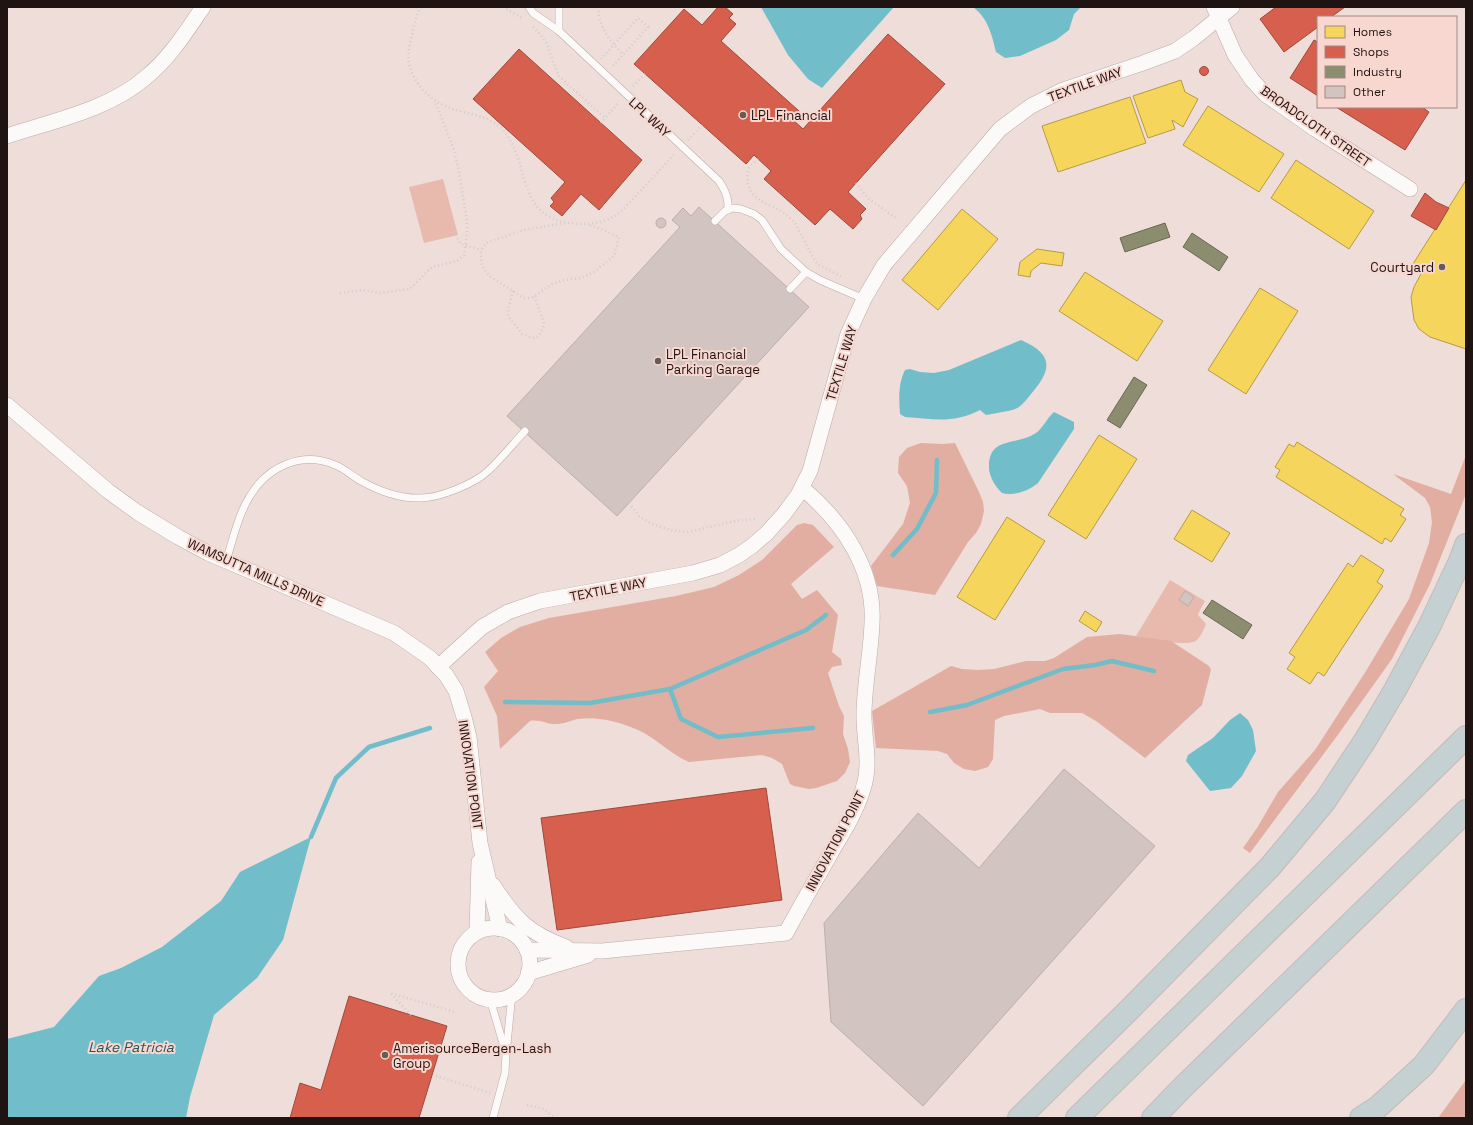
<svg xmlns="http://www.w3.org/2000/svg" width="1473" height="1125" font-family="'Space Grotesk',sans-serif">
<rect width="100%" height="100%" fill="#eeddd8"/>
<g fill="#e8b9ad">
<path d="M443,179L458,235L424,243L409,187Z"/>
<path d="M1170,580L1205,601L1199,612L1198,615L1206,624C1204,629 1201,636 1197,640C1188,648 1148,638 1136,636Z"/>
</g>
<g fill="#e2aea1">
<path d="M921,443L943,444L955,443L979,492L983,502L984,511L981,524L976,533L968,542L935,595L877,586L871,566L903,524L910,503L907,486L898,473L899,457L907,448Z"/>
<path d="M1466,455V494L1430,584L1392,659L1337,736L1250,853L1243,848L1257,828L1278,792L1315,750L1366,671L1409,599L1429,543L1432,522L1430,507L1425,498L1393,474L1451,494Z"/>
<path d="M804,523L813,525L834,547L791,584L802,599L817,590L838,615L832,652L841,659L842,665L832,667L828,673L839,706L844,716L843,734L848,749L850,762L845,773L837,781L816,788L809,789L794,786L790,784L782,764L772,758L762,755L689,762C670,754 656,738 638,730C621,722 597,716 578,719C571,720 565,724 557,724C548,725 540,719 530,721L500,749L497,716L484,687L498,671L485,652L501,638L520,627L549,618L676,596L714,587L739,575L762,560L797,525Z"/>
<path d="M1120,634L1171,641L1209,666L1211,670L1202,705L1145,758L1096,721L1082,713H1050L1040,709L1004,716L995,720L993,759L988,767L975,771L964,769L954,763L947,754L938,751L876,748L872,711L951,666L962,669L978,670L994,669L1026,661H1045L1054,658L1087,637Z"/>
<path d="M1466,1080V1118H1438Z"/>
</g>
<g fill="#71bdca">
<path d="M761,7H894L822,88L808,79L788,55Z"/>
<path d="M973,7H1081L1074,14L1069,30L1056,40L1020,56L1005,58L996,52C992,35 988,18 973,7Z"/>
<path d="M1021,340C1053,354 1053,369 1031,394C1028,398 1023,404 1019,407C1014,411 993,413 986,415L980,410C953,424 933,419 905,417L900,414C899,399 898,384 905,370L910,369L920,372L934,373L949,370Z"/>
<path d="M1054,412L1074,422V429L1038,483C1029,491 1014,496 1002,493C996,488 989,476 989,468C988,436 1016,446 1036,433C1043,428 1047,418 1054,412Z"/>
<path d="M1240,713L1248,720L1253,730L1256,751L1242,776L1231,788L1210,791L1186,761L1188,755L1213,738L1230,720Z"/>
<path d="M311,837L283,940L257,978L214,1015L190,1097L186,1118H7V1039L54,1027L99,976L121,968L162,947L221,901L240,872Z"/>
</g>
<g fill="#f6d55c" stroke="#b69b46">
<path d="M1181,80L1185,92L1198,99L1183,127L1172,120L1175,129L1148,138L1133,96Z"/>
<path d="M1130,97L1146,143L1058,172L1042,126Z"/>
<path d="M1208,106L1284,154L1259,192L1183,145Z"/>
<path d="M1296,160L1374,211L1349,249L1271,198Z"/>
<path d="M1466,180V349L1430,337L1419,329L1414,320L1411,297L1414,287L1423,270L1413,264Z"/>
<path d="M962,209L998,239L938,310L902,280Z"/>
<path d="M1037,249L1064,253L1062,266L1041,263L1031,271L1030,277L1018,275L1020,262Z"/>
<path d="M1085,272L1163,321L1137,361L1059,311Z"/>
<path d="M1260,288L1298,311L1246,394L1208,370Z"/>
<path d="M1099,435L1137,459L1086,539L1048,515Z"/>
<path d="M1297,442L1404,509L1400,515L1406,519L1391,542L1385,538L1382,544L1276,477L1280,470L1275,467L1289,444L1294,447Z"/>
<path d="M1192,510L1230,533L1212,562L1174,539Z"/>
<path d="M1007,517L1045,541L995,620L957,597Z"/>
<path d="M1361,555L1384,570L1377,582L1383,586L1324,676L1318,672L1310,684L1287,669L1295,657L1289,653L1348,563L1353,567Z"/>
<path d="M1085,611L1102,622L1096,632L1079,621Z"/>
</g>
<g fill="#d6604d" stroke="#9f493b">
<path d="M718,7H725L733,14L729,18L736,24L721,41L799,111L792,119L803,129L888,34L945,84L848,192L866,209L860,215L862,219L853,229L830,209L815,225L764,179L771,171L754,155L746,164L634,64L684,9L702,25Z"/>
<path d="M1276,7H1345L1331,17H1318V27L1284,52L1260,19Z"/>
<path d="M1314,40L1318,42V96L1290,78Z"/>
<path d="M519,49L642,160L599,210L581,194L562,216L550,206L554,202L551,198L565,182L473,99Z"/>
<circle cx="1204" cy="71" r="4.5"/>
<path d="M1336,107H1422L1429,112L1405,150Z"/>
<path d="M1425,193L1436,202L1449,208L1436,230L1411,216Z"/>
<path d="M766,788L782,900L557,930L541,818Z"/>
<path d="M349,996L447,1026L419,1118H290L300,1083L321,1090Z"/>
</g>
<g fill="#8c8c6e" stroke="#6b6852">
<path d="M1165,223L1170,237L1125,252L1120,238Z"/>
<path d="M1192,233L1228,257L1219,271L1183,247Z"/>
<path d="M1134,377L1147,385L1120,428L1107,420Z"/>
<path d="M1212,600L1252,625L1243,639L1203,613Z"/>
</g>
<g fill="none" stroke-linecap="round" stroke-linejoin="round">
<g stroke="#71bdca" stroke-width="4.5">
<path d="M893,555L917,529L936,493L937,460"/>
<path d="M670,689L681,719L718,737L813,728"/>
<path d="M505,702L590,703L670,689L806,630L826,615"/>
<path d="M930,712L967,705L1063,669L1095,665L1112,661L1154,671"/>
<path d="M311,837L336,778L369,747L430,728"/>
</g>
</g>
<g fill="#d2c5c1" stroke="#bcaeab">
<path d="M699,207L809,307L617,516L507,416L680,227L672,220L683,208L691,216Z"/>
<circle cx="661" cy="223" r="5"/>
<path d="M1185,591L1194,597L1188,606L1179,600Z"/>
<path d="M1064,769L1155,846L923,1106L831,1022L824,923L918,813L979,868Z"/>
</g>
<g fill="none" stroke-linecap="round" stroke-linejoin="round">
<defs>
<g id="service">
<path d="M529,7L533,13L559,31L719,181C725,190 729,198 728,210"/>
<path d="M559,31V7"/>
<path d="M715,221L725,211L733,208L741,209L754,214L762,220L781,249L806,272L820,280L864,299"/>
<path d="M790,289L806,272"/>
<path d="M226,561C233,540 238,515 250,496C268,466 302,451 335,465C344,468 352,476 361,481C379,491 400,499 421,498C439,498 474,484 488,471C501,459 512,445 525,431"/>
<path d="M490,999L505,1050"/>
<path d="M493,1118L505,1073L506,1054L512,994"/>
</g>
<g id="minor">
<path d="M1214,7L1235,55L1252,80L1265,94L1315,129L1410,189"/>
<path d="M7,136C52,121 108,110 145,78C169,59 186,32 203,7"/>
<path d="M7,405L108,491L137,512L178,537L208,553L394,633L430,658L446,675L456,691L464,717L469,737L480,843L500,929"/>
<path d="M438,667L482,627L508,612L540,601L693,573L720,565L739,555L752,546L767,533L784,514L798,495L810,471L848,334L864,299L884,265L1000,129L1031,106L1063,90L1143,63L1175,51L1194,38L1232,7"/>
<path d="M493,885C515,919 528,933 566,947"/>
<circle cx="494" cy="964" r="36"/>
<path d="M477,932L479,862"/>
<path d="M527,950L602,951L786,933C801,905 817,878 832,851C844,831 857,810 863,789C872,763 863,737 864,711C865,681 871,652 872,623C875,569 842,521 802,488"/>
<path d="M528,973L588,955"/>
</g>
<g id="motorway">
<path d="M1019,1118L1127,1012L1270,867L1325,801L1366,739L1395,690L1429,627L1460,561L1466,545"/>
<path d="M1077,1118L1466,737"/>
<path d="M1153,1118L1182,1088L1466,811"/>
<path d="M1361,1118L1378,1107L1424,1065L1466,1010"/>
</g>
</defs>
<use href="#service" stroke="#b9aca9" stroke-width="8"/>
<use href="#minor" stroke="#b9aca9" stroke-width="16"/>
<use href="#motorway" stroke="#c3bbb8" stroke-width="24"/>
<g stroke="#d2cdcc" stroke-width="2.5" stroke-dasharray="1 3" stroke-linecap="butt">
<path d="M421,7C416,14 415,22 413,30C411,40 407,52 409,63C412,80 426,96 441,104C461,115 485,112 502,129C519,146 520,174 530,195C536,210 549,219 564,222C578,225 595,225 609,219C621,214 631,201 640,191C652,179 663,166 675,154"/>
<path d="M503,7L523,19"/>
<path d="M598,7C599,27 609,41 623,54"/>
<path d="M533,27L540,34L547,44L558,75L605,118"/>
<path d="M601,59L638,18L648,27L612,67"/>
<path d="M633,86L645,74"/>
<path d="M601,123L619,102"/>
<path d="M688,140L702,125"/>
<path d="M758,159C755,162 751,165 749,168C747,173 747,179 748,184C752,201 770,204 784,213C788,216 792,220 795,223L815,261L819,265L841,276"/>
<path d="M856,183L868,198L897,219"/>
<path d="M565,223L524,230L486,243L481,250V263L483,267L489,276L524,298H532L552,284L565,280L581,278L594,272L614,256L619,237L596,227L588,225"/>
<path d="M455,235L461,244L481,250"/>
<path d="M513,291L508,310V316L522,334L532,338L537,337L540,334L543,328L544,322L534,296"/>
<path d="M340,293L362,290L380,293L410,289L432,267L457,261L464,255L467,233V221L459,172L454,150L435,101"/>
<path d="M629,503L639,516L652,524L670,530L688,532L735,521L756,519"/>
<path d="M411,1015L390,993L455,1012"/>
<path d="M436,1076L490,1093"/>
<path d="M527,1105L544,1109L555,1118"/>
</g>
<use href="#service" stroke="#fcfaf9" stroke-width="7"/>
<use href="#minor" stroke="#fcfaf9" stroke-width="15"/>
<use href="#motorway" stroke="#c4d0d1" stroke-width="22"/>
</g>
<g fill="#675a57" stroke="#f7d7cf" stroke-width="1.5">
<circle cx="743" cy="115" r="4"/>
<circle cx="1442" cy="267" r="4"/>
<circle cx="658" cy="361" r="4"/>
<circle cx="385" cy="1055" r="4"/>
</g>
<g text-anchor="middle" stroke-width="4" stroke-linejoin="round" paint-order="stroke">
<g font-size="13" fill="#1f1411" stroke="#f7d7cf">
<text transform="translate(1085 84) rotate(-20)" y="5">TEXTILE WAY</text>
<text transform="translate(650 117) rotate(43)" y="5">LPL WAY</text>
<text transform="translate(1316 126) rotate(35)" y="5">BROADCLOTH STREET</text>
<text transform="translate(841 363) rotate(-73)" y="5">TEXTILE WAY</text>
<text transform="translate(256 572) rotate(24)" y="5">WAMSUTTA MILLS DRIVE</text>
<text transform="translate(608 589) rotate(-11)" y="5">TEXTILE WAY</text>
<text transform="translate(471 775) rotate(82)" y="5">INNOVATION POINT</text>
<text transform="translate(835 841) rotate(-62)" y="5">INNOVATION POINT</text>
</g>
<g font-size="13" fill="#1f1411" stroke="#f7d7cf" text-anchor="start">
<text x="751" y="120">LPL Financial</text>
<text x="1434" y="272" text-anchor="end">Courtyard</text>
<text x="666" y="359">LPL Financial<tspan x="666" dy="15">Parking Garage</tspan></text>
<text x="393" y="1053">AmerisourceBergen-Lash<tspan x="393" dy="15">Group</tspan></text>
</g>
<g font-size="14" font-style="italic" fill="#22525c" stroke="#f7d7cf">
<text x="131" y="1052">Lake Patricia</text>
</g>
</g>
<rect width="1473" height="1125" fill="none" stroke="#1f1411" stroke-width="16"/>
<rect x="1317" y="16" width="140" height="92" fill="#f7d7cf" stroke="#a18983"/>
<rect x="1325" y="26" width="20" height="12" fill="#f6d55c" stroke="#a18983"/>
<text x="1353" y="36" font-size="12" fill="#1f1411">Homes</text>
<rect x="1325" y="46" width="20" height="12" fill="#d6604d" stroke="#a18983"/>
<text x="1353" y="56" font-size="12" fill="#1f1411">Shops</text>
<rect x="1325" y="66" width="20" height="12" fill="#8c8c6e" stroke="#a18983"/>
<text x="1353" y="76" font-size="12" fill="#1f1411">Industry</text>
<rect x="1325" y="86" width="20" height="12" fill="#d2c5c1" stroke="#a18983"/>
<text x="1353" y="96" font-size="12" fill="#1f1411">Other</text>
</svg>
